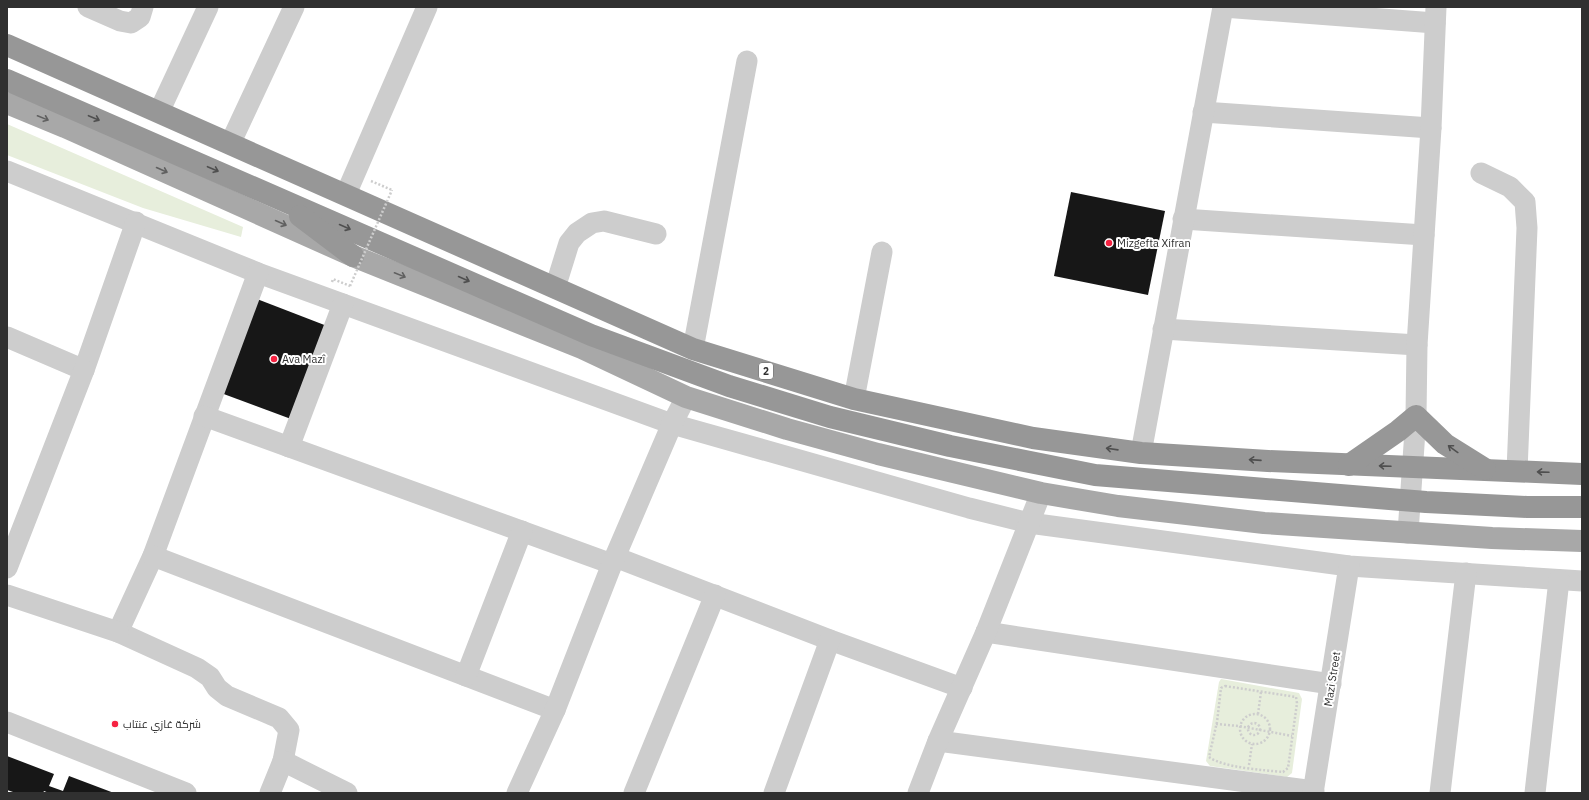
<svg xmlns="http://www.w3.org/2000/svg" width="1589" height="800" font-family="'IBM Plex Sans',Cairo,sans-serif">
<rect width="100%" height="100%" fill="#fff"/>
<g fill="#e7eedc">
<path d="M7,124L243,227L241,237L143,208L7,155Z"/>
<path d="M1221,679L1299,693L1302,699L1292,773L1287,777L1210,766L1206,761L1219,682Z"/>
</g>
<g fill="#171717">
<path d="M1071,192L1165,211L1148,295L1054,276Z"/>
<path d="M257,299L327,326L291,419L221,393Z"/>
<path d="M7,756L54,774L49,786L63,791L69,776L114,793H49L44,791L43,793H16L7,790Z"/>
</g>
<g fill="none" stroke-linecap="round" stroke-linejoin="round">
<g stroke="#cdcdcd" stroke-width="2.5" stroke-dasharray="2 2" stroke-linecap="butt">
<path d="M371,181L392,190"/>
<path d="M332,282L333,279L350,286"/>
<path d="M1225,686L1296,697L1297,703L1288,768L1283,772C1264,770 1224,768 1209,757L1217,722L1221,688Z"/>
<circle cx="1255" cy="729" r="15"/>
<path d="M1258,714L1261,692"/>
<circle cx="1254" cy="729" r="6"/>
<path d="M1216,724L1239,726L1292,736"/>
<path d="M1249,765L1252,744"/>
</g>
<g stroke="#cdcdcd" stroke-width="21">
<path d="M88,7L120,21L131,23L140,17L143,7"/>
<path d="M1223,7L1435,23"/>
<path d="M159,112L208,7"/>
<path d="M1203,112L1431,128"/>
<path d="M230,144L294,7"/>
<path d="M7,171L258,273L672,424L969,508L1029,523L1349,566L1582,581"/>
<path d="M1481,173L1510,187L1525,202L1527,228L1517,471"/>
<path d="M346,194L427,7"/>
<path d="M1183,219L1424,235"/>
<path d="M258,273L153,556L118,632L197,668L210,677L217,688L227,696L279,718L289,730L283,761L270,793"/>
<path d="M555,288L569,243L577,233L592,223L604,221L656,234"/>
<path d="M1163,329L1417,345"/>
<path d="M7,337L84,370L136,222"/>
<path d="M693,349L747,61"/>
<path d="M854,399L882,252"/>
<path d="M204,416L612,564"/>
<path d="M289,447L343,304"/>
<path d="M1141,453L1223,7"/>
<path d="M1408,533L1416,416L1417,345L1431,128L1436,7"/>
<path d="M153,556L555,710"/>
<path d="M615,557L830,640L962,688"/>
<path d="M7,568L84,370"/>
<path d="M7,595L118,632"/>
<path d="M986,632L1331,684"/>
<path d="M466,676L522,531"/>
<path d="M7,722L186,793"/>
<path d="M938,741L1314,791"/>
<path d="M283,761L347,793"/>
<path d="M517,793L555,710L612,564L672,424L686,397"/>
<path d="M634,793L715,595"/>
<path d="M774,793L830,640"/>
<path d="M918,793L938,741L986,632L1041,493"/>
<path d="M1313,793L1349,566"/>
<path d="M1440,793L1466,573"/>
<path d="M1535,793L1559,580"/>
</g>
<path stroke="#a8a8a8" stroke-width="22" d="M7,103L65,127L353,256L582,348L686,397L787,429L878,454L1041,493L1118,506L1264,523L1492,538L1582,541"/>
<g stroke="#979797" stroke-width="22">
<path d="M7,45L693,349L854,399L1033,438L1141,453L1268,461L1582,474"/>
<path d="M7,80L591,335L729,386L830,417L950,446L1095,475L1426,502L1527,507H1582"/>
<path d="M300,216L353,256"/>
<path d="M1349,465L1398,431L1416,416L1445,444L1485,469"/>
</g>
<path stroke="#cdcdcd" stroke-width="2.5" stroke-dasharray="2 2" stroke-linecap="butt" d="M350,286L392,190"/>
</g>
<defs><path id="oneway-shaft" d="M-6 0H5M1.5-3L5.5 0L1.5 3" fill="none" stroke-width="1.6" stroke-linecap="round" stroke-linejoin="round"/></defs>
<g stroke="#606060">
<use href="#oneway-shaft" transform="translate(43 118) rotate(22)"/>
<use href="#oneway-shaft" transform="translate(162 170) rotate(24)"/>
<use href="#oneway-shaft" transform="translate(281 223) rotate(24)"/>
<use href="#oneway-shaft" transform="translate(400 275) rotate(22)"/>
</g>
<g stroke="#4f4f4f">
<use href="#oneway-shaft" transform="translate(94 118) rotate(23)"/>
<use href="#oneway-shaft" transform="translate(213 169) rotate(23)"/>
<use href="#oneway-shaft" transform="translate(345 227) rotate(24)"/>
<use href="#oneway-shaft" transform="translate(464 279) rotate(24)"/>
<use href="#oneway-shaft" transform="translate(1112 449) rotate(-172)"/>
<use href="#oneway-shaft" transform="translate(1453 449) rotate(-144)"/>
<use href="#oneway-shaft" transform="translate(1255 460) rotate(-176)"/>
<use href="#oneway-shaft" transform="translate(1385 466) rotate(-178)"/>
<use href="#oneway-shaft" transform="translate(1543 472) rotate(-178)"/>
</g>
<g fill="#f62241" stroke="#fff" stroke-width="1.5">
<circle cx="1109" cy="243" r="4"/>
<circle cx="274" cy="359" r="4"/>
<circle cx="115" cy="724" r="4"/>
</g>
<g text-anchor="middle" stroke-width="4" stroke-linejoin="round" paint-order="stroke">
<rect fill="#fff" stroke="#6e6e6e" stroke-width="1" x="759" y="363" width="14" height="16" rx="3"/>
<g font-size="10" font-weight="bold" fill="#303030">
<text x="766" y="375">2</text>
</g>
<g font-size="11" fill="#303030" stroke="#fff" text-anchor="start">
<text x="1117" y="247">Mizgefta Xifran</text>
<text x="282" y="363">Ava Mazî</text>
<text x="123" y="728">شركة غازي عنتاب</text>
</g>
<g font-size="11" fill="#303030" stroke="#fff">
<text transform="translate(1332 679) rotate(-81)" y="4">Mazi Street</text>
</g>
</g>
<rect width="1589" height="800" fill="none" stroke="#303030" stroke-width="16"/>
</svg>
